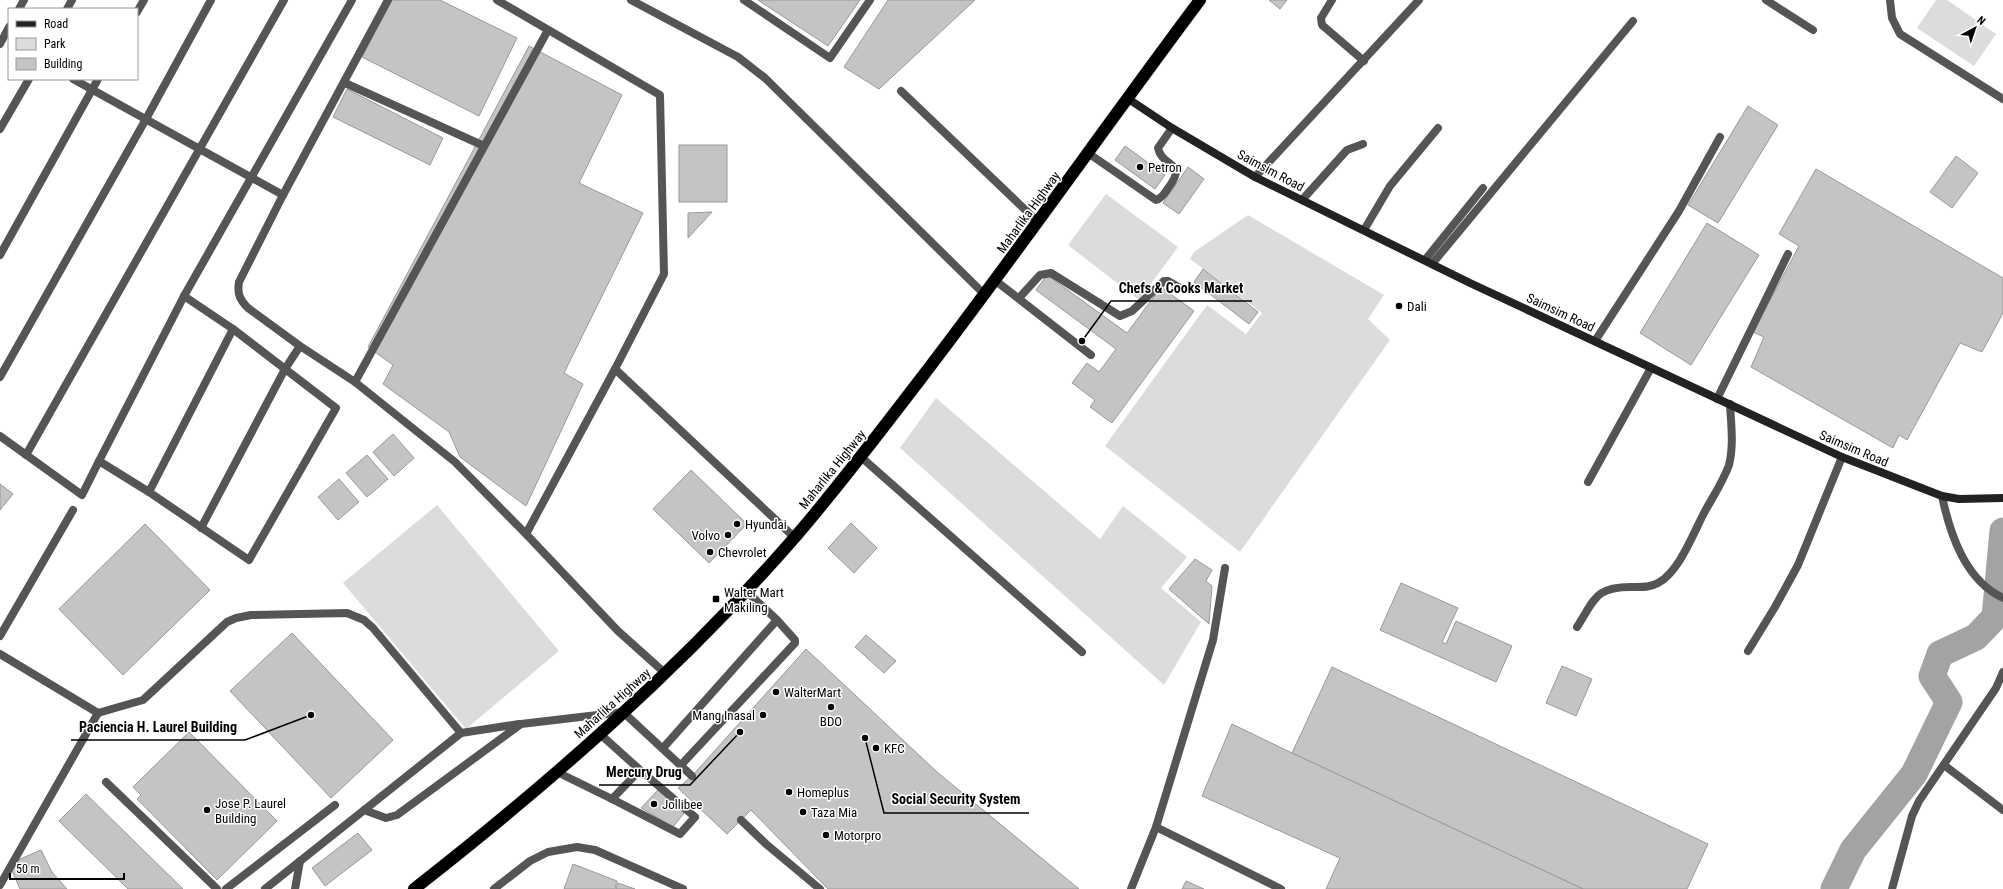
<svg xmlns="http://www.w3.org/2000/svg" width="2003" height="889" font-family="'Roboto Condensed',sans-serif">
<rect width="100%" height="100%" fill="#fff"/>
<g fill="#dcdcdc">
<path d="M1936,0H1947L1996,34L1974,66L1917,28Z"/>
<path d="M1106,194L1178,247L1139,300L1068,245Z"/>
<path d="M1248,215L1384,295L1368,319L1390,340L1240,552L1105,446L1207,305L1246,334L1262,313L1190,259L1194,252Z"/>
<path d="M936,398L1100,539L1123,506L1187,557L1161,588L1201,622L1164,685L900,448Z"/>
<path d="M437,505L559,651L466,729L343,583Z"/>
</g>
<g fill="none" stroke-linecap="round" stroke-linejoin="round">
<path stroke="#a3a3a3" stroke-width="27" d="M1834,889L1853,850L1914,774L1949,702L1932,676L1940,654L1976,637L1995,617L2003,531"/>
</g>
<g fill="#c4c4c4" stroke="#999">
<path d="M391,0H440L517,38L479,116L362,57Z"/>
<path d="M758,0H860L828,46Z"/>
<path d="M888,0H975L879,89L844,67Z"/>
<path d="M1269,0H1287L1280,9Z"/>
<path d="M529,46L622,95L579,183L643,213L564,373L583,384L526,506L460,457L449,432L383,384L393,365L368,347Z"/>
<path d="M347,89L443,138L430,165L333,117Z"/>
<path d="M1748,106L1778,125L1718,223L1688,205Z"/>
<rect x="679" y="145" width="48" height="57"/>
<path d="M1125,146L1165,175L1155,189L1115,160Z"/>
<path d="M1956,156L1978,173L1952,208L1930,192Z"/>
<path d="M1188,167L1204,179L1179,214L1163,203Z"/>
<path d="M1816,169L2003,278V313L1982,352L1960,343L1907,440L1899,435L1893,448L1751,367L1764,337L1753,332L1799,246L1779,234Z"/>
<path d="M712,212L688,238V213Z"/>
<path d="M1707,223L1759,255L1691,365L1640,333Z"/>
<path d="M1203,269L1258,312L1249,324L1194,282Z"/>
<path d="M1047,275L1127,333L1161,287L1194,311L1112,423L1090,407L1095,400L1072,383L1087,363L1099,372L1116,349L1036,290Z"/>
<path d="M393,434L414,458L394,476L373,452Z"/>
<path d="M367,455L388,479L367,497L346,473Z"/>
<path d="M691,470L747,524L709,563L653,509Z"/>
<path d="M339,479L359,502L338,520L318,497Z"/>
<path d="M0,484L13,494L0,510Z"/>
<path d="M851,523L877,548L854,573L828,548Z"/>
<path d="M145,524L210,590L123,675L59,609Z"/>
<path d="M1195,559L1212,570L1206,581L1212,586L1209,624L1169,589Z"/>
<path d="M1401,583L1458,608L1442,642L1446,644L1456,621L1512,646L1496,682L1380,630Z"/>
<path d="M292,633L393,740L331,798L230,691Z"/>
<path d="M866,635L896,661L884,673L855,647Z"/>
<path d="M806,649L937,772L1079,889H828L751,810L727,834L678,788L692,776Z"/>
<path d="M1562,666L1592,679L1576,716L1546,703Z"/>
<path d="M1332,667L1708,844L1687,889H1583L1292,753Z"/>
<path d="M1232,724L1292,753L1583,889H1326L1340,858L1202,796Z"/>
<path d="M189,732L277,821L217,880L137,799L141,795L133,787Z"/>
<path d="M658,790L684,813L673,827L641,808Z"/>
<path d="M86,794L183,889H128L59,821Z"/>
<path d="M358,833L372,850L325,886L312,868Z"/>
<path d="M41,850L52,872L67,889H20L9,864Z"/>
<path d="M573,864L617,881L615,889H564Z"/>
<path d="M1186,881L1204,889H1182Z"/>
<path d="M618,883L635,889H616Z"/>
</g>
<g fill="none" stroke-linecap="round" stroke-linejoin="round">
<defs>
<path id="highway" d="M414,889C551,782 682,667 796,536C839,486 879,433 919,381C1015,256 1105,127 1200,0"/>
</defs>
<use href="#highway" stroke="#dbdbdb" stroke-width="13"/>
<g stroke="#555" stroke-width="8">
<path d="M388,0L283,195L239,282C237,294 240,300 248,308L300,346L355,382L455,462L526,534"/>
<path d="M497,0L660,95L664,274L615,369L794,537"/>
<path d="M744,0L830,58L870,0"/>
<path d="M1332,0L1321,18L1322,25L1364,61"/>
<path d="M19,9L24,0"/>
<path d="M67,9L72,0"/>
<path d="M137,12L144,0"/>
<path d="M0,44L9,27"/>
<path d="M73,79L283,195"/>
<path d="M345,83L484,146"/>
<path d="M0,129L29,79"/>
<path d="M1088,153L1156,200C1163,198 1165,192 1169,187C1188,161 1162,168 1158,148L1172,128"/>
<path d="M1255,177L1419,0"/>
<path d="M1302,200L1347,150L1363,144"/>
<path d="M1364,230L1390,186L1438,128"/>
<path d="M0,255L98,79"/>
<path d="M1425,260L1483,188"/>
<path d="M1432,264L1633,21"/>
<path d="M996,281L1091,355"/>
<path d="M1019,298L1040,275L1051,273L1120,316L1132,311L1164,281H1168L1180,288"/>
<path d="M1595,341L1679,211L1720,137"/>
<path d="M615,369L526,534L618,631L666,674"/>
<path d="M0,377L146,119L211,0"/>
<path d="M355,382L548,30"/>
<path d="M1717,399L1788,254"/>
<path d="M0,436L82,495L99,461L149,492L233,329"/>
<path d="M26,455L284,0"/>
<path d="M861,457L1082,652"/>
<path d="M99,461L184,296L352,0"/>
<path d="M1588,482L1651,368"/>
<path d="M149,492L249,560L336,408L233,329L184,296"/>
<path d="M1942,496C1950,534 1965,580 2003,598"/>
<path d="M201,528L285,369L300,346"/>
<path d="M1577,627C1595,599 1595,587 1631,587C1640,587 1649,588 1658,583C1679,572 1693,534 1704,513C1712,498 1723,482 1729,465C1734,445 1731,424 1730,404"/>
<path d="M0,636L73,510"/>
<path d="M1748,651L1775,607L1798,565L1842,457"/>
<path d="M0,654L98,713L0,885"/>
<path d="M98,713L143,700L227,622L236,618L251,615L347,613L364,620L373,628L461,733"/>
<path d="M663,748L777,620L746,591"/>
<path d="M681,765L795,643V640L777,620"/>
<path d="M1944,765L2003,810"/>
<path d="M557,772L612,799L640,770L600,734"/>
<path d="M106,782L217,889"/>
<path d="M612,799L680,834L695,817L640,770"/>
<path d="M364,810L386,818L397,815L521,724L623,712L692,776"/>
<path d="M741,820L766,844L820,889"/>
<path d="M1156,827L1281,889"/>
<path d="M226,889L335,805"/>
<path d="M265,889L461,733L519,724"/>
<path d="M295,889L300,861"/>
<path d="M494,889L530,861L548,852L577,847L595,850L683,889"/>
<path d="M1131,889L1156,827L1213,640L1225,568"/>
<path d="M1892,889L1912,816L1919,801L1996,688L2003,672"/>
</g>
<g stroke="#555" stroke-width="8">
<path d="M631,0L738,57L765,78L985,295"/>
<path d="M1766,0L1813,30"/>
<path d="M1890,0L1892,18L1900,34L2003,99"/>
<path d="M901,91L1038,222"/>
</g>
<path stroke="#222" stroke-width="8" d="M1127,98L1172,128L1255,177L1470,283L1842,457L1942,496L1959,499L2003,498"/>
<use href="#highway" stroke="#000" stroke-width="12"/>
</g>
<g fill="#000" stroke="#fff" stroke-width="1.5">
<circle cx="1140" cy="167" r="4"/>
<circle cx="1399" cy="306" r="4"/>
<circle cx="737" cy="524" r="4"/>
<circle cx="728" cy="535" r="4"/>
<circle cx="710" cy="552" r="4"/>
<rect x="712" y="595" width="8" height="8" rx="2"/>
<circle cx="776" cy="692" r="4"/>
<circle cx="831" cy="707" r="4"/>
<circle cx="763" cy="715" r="4"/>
<circle cx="876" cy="748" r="4"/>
<circle cx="789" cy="792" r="4"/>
<circle cx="654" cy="804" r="4"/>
<circle cx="207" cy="810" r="4"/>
<circle cx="803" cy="812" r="4"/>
<circle cx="826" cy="835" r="4"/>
</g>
<g text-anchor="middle" stroke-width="3" stroke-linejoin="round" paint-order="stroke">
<g font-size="13" fill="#000" stroke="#fff" text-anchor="start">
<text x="1148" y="172">Petron</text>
<text x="1407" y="311">Dali</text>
<text x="745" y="529">Hyundai</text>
<text x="720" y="540" text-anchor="end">Volvo</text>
<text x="718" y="557">Chevrolet</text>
<text x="724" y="597">Walter Mart<tspan x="724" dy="15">Makiling</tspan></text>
<text x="784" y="697">WalterMart</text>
<text x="755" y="720" text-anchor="end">Mang Inasal</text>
<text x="831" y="726" text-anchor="middle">BDO</text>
<text x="884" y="753">KFC</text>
<text x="797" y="797">Homeplus</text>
<text x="215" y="808">Jose P. Laurel<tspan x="215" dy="15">Building</tspan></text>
<text x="662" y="809">Jollibee</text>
<text x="811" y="817">Taza Mia</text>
<text x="834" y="840">Motorpro</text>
</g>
<g font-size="13" fill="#000" stroke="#fff">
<text transform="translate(1271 170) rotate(28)" y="5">Saimsim Road</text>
<text transform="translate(1028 212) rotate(-54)" y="5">Maharlika Highway</text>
<text transform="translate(1561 312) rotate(25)" y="5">Saimsim Road</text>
<text transform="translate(1854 448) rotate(23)" y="5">Saimsim Road</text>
<text transform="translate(832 469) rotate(-51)" y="5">Maharlika Highway</text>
<text transform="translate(612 703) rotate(-42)" y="5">Maharlika Highway</text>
</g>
</g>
<path fill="none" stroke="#000" stroke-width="1.5" d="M1082 341L1111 301H1252M311 715L245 740H71M740 732L690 785H599M865 738L884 813H1029"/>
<g fill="#000" stroke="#fff" stroke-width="1.5">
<circle cx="1082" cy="341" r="4"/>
<circle cx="311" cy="715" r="4"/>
<circle cx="740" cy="732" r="4"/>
<circle cx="865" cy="738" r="4"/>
</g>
<g font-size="14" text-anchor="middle" font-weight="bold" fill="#000" stroke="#fff" stroke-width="3" stroke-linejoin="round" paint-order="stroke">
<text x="1181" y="293">Chefs &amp; Cooks Market</text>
<text x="158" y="732">Paciencia H. Laurel Building</text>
<text x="644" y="777">Mercury Drug</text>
<text x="956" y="804">Social Security System</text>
</g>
<rect x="8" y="8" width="130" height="72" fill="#ffffff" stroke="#999999"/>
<rect x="16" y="21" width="20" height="6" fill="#222222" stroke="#999999"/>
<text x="44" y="28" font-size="12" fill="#000000">Road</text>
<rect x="16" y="38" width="20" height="12" fill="#dcdcdc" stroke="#999999"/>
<text x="44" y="48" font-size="12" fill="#000000">Park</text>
<rect x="16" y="58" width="20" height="12" fill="#c4c4c4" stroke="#999999"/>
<text x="44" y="68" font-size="12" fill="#000000">Building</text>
<g transform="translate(1975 28) rotate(40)" stroke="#ffffff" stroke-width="3" paint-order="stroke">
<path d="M0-3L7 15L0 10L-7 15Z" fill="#000000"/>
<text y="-6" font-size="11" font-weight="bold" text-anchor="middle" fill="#000000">N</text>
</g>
<path d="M10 873v6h114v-6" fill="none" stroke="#000000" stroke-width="2"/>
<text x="16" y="873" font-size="12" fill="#000000" stroke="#ffffff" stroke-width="3" paint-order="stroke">50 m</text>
</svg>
